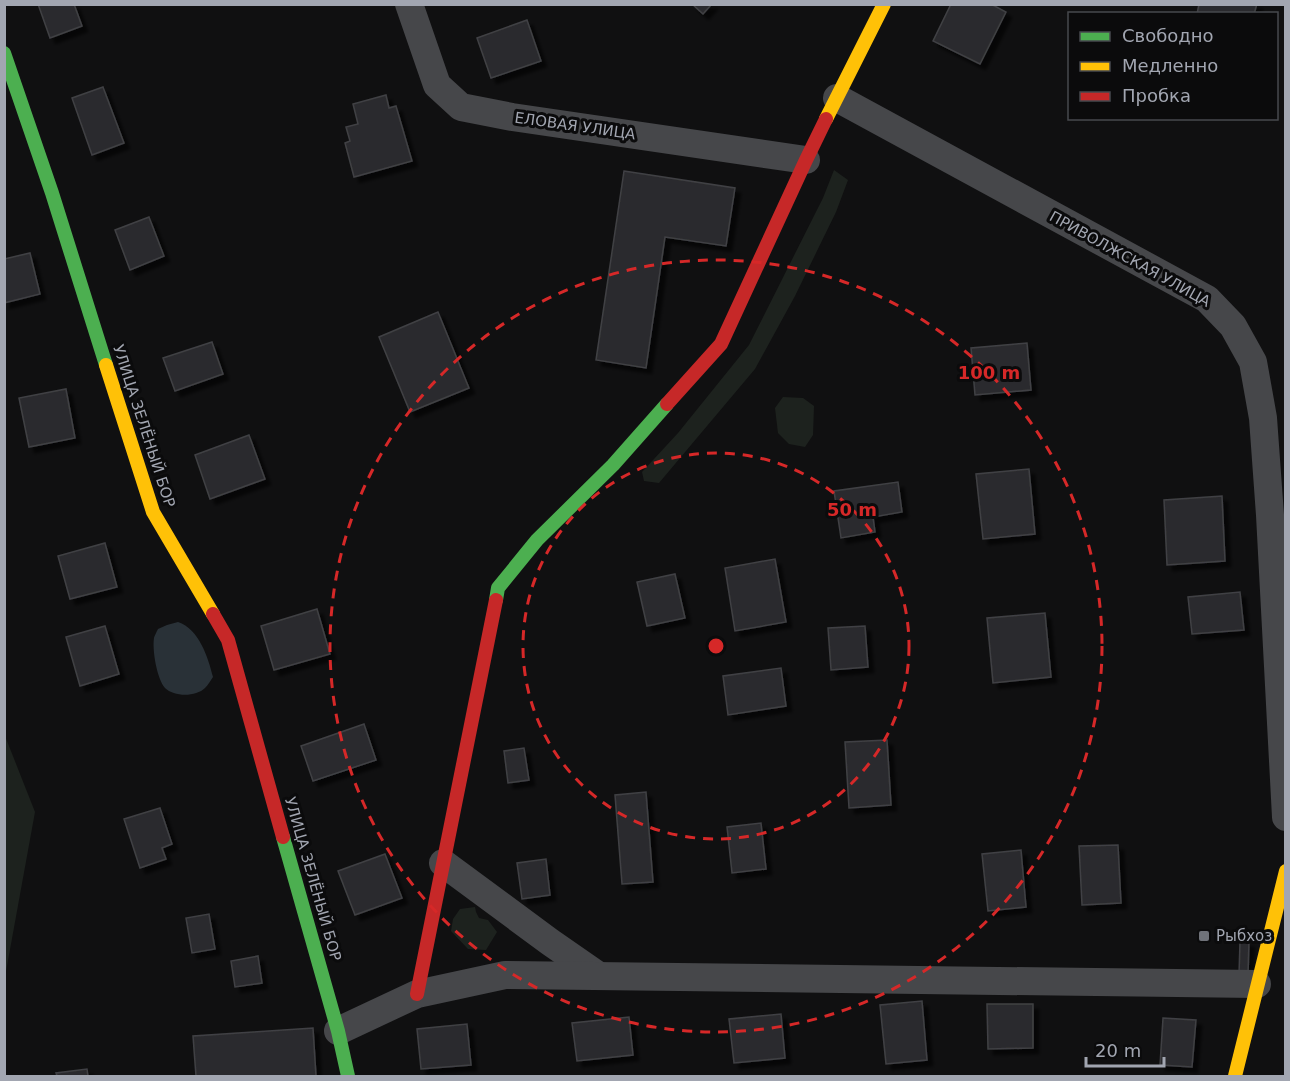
<svg xmlns="http://www.w3.org/2000/svg" width="1290" height="1081" font-family="'DejaVu Sans',sans-serif">
<defs>
<filter id="shadow"><feDropShadow dx="5.5" dy="5.5" stdDeviation="1.5" flood-color="#0009"/></filter>
</defs>
<rect width="100%" height="100%" fill="#101011"/>
<g fill="#1d221e">
<path d="M834,170L848,180L836,212L795,296L755,369L659,483L644,481L642,472L678,433L749,345L823,198Z"/>
<path d="M783,397L803,398L814,406L813,435L805,447L789,444L778,433L775,408Z"/>
<path d="M5,736L35,812L5,977L4,736Z"/>
<path d="M475,907L476,912L479,918L488,920L497,932L486,950L468,949L451,931L453,919L460,909Z"/>
</g>
<path fill="#293137" d="M178,622C199,629 208,657 213,677C211,680 208,685 205,688C196,697 174,697 165,688C157,679 152,650 154,638C154,637 157,631 158,629L167,625Z"/>
<g fill="#2c2c2e" stroke="#404144" stroke-width="1.5" filter="url(#shadow)">
<path d="M38,4H74L82,26L50,38Z"/>
<path d="M692,4H712L703,14Z"/>
<path d="M951,4H991L1006,12L980,64L933,41Z"/>
<path d="M1199,4H1257L1254,14H1197Z"/>
<path d="M527,20L541,61L491,78L477,38Z"/>
<path d="M103,87L124,143L92,155L72,98Z"/>
<path d="M386,95L389,108L396,106L412,161L354,177L345,143L350,141L346,127L358,124L353,104Z"/>
<path d="M624,171L735,188L726,246L665,237L646,368L596,360Z"/>
<path d="M149,217L164,256L130,270L115,230Z"/>
<path d="M30,253L40,294L4,303V259Z"/>
<path d="M438,312L469,388L410,412L379,337Z"/>
<path d="M212,342L223,374L175,391L163,358Z"/>
<path d="M1027,343L1031,390L975,395L971,348Z"/>
<path d="M66,389L75,438L29,447L19,398Z"/>
<path d="M249,435L265,479L210,499L195,455Z"/>
<path d="M1029,469L1035,534L983,539L976,474Z"/>
<path d="M898,482L902,512L873,517L875,532L841,538L834,491Z"/>
<path d="M1222,496L1225,561L1167,565L1164,500Z"/>
<path d="M105,543L117,587L70,599L58,556Z"/>
<path d="M775,559L786,622L735,631L725,568Z"/>
<path d="M675,574L685,618L647,626L637,582Z"/>
<path d="M1240,592L1244,630L1192,634L1188,597Z"/>
<path d="M317,609L330,654L274,670L261,626Z"/>
<path d="M1045,613L1051,677L993,683L987,618Z"/>
<path d="M105,626L119,674L80,686L66,637Z"/>
<path d="M865,626L868,667L831,670L828,628Z"/>
<path d="M781,668L786,706L728,715L723,676Z"/>
<path d="M364,724L376,760L313,781L301,746Z"/>
<path d="M887,740L891,805L849,808L845,742Z"/>
<path d="M524,748L529,780L508,783L504,751Z"/>
<path d="M646,792L653,882L622,884L615,795Z"/>
<path d="M160,808L172,844L162,848L166,859L140,868L124,819Z"/>
<path d="M761,823L766,869L732,873L727,827Z"/>
<path d="M1118,845L1121,903L1082,905L1079,846Z"/>
<path d="M1021,850L1026,907L988,911L982,854Z"/>
<path d="M385,854L402,898L355,915L338,871Z"/>
<path d="M546,859L550,895L522,899L517,863Z"/>
<path d="M209,914L215,949L192,953L186,918Z"/>
<path d="M1240,941L1249,942L1248,975H1239Z"/>
<path d="M258,956L262,983L235,987L231,961Z"/>
<path d="M922,1001L927,1060L886,1064L880,1005Z"/>
<path d="M987,1004H1033V1048L988,1049Z"/>
<path d="M781,1014L785,1058L734,1063L729,1019Z"/>
<path d="M629,1017L633,1055L577,1061L572,1023Z"/>
<path d="M1163,1018L1196,1020L1192,1067L1160,1065Z"/>
<path d="M467,1024L471,1065L421,1069L417,1029Z"/>
<path d="M313,1028L316,1076H196L193,1036Z"/>
<path d="M87,1069L88,1076H57L56,1073Z"/>
</g>
<g fill="none" stroke-linecap="round" stroke-linejoin="round">
<g stroke="#46474a" stroke-width="28">
<path d="M409,4L437,85L461,107L512,117L806,160"/>
<path d="M837,98L1207,299L1233,326L1253,362L1263,418L1270,515L1286,817"/>
<path d="M443,863L550,942L599,976"/>
<path d="M338,1031L417,994L505,975L1257,984"/>
</g>
<g stroke="#4caf50" stroke-width="14">
<path d="M4,53L52,193L106,365"/>
<path d="M496,600L498,588L537,540L613,465L667,404"/>
<path d="M283,837L338,1031L348,1076"/>
</g>
<g stroke="#ffc107" stroke-width="14">
<path d="M826,119L884,4"/>
<path d="M106,365L153,512L213,614"/>
<path d="M1235,1076L1286,871"/>
</g>
<g stroke="#c62828" stroke-width="14">
<path d="M667,404L721,344L806,160L826,119"/>
<path d="M213,614L228,640L283,837"/>
<path d="M417,994L496,600"/>
</g>
</g>
<g fill="none" stroke="#d62828" stroke-width="3" stroke-dasharray="10 8">
<circle cx="716" cy="646" r="193"/>
<circle cx="716" cy="646" r="386"/>
</g>
<rect fill="#6f7279" stroke="#0b0b0c" stroke-width="2" x="1198" y="930" width="12" height="12" rx="3"/>
<g text-anchor="middle" stroke-width="6" stroke-linejoin="round" paint-order="stroke">
<g font-size="15" fill="#a2a6b1" stroke="#0b0b0c">
<text transform="translate(575 126) rotate(8)" y="5">ЕЛОВАЯ УЛИЦА</text>
<text transform="translate(1130 259) rotate(29)" y="5">ПРИВОЛЖСКАЯ УЛИЦА</text>
<text transform="translate(144 426) rotate(72)" y="5">УЛИЦА ЗЕЛЁНЫЙ БОР</text>
<text transform="translate(313 879) rotate(74)" y="5">УЛИЦА ЗЕЛЁНЫЙ БОР</text>
</g>
<g font-size="15" fill="#a2a6b1" stroke="#0b0b0c" text-anchor="start">
<text x="1216" y="941">Рыбхоз</text>
</g>
</g>
<circle cx="716" cy="646" r="9" fill="#d62828" stroke="#0b0b0c" stroke-width="3"/>
<g font-size="18" text-anchor="middle" font-weight="bold" fill="#d62828" stroke="#0b0b0c" stroke-width="6" stroke-linejoin="round" paint-order="stroke">
<text x="989" y="379">100 m</text>
<text x="852" y="516">50 m</text>
</g>
<rect width="1290" height="1081" fill="none" stroke="#a2a6b1" stroke-width="12"/>
<rect x="1068" y="12" width="210" height="108" fill="#0b0b0c" stroke="#47494e" stroke-width="1.5"/>
<rect x="1080" y="32" width="30" height="9" fill="#4caf50" stroke="#47494e" stroke-width="1.5"/>
<text x="1122" y="42" font-size="18" fill="#a2a6b1">Свободно</text>
<rect x="1080" y="62" width="30" height="9" fill="#ffc107" stroke="#47494e" stroke-width="1.5"/>
<text x="1122" y="72" font-size="18" fill="#a2a6b1">Медленно</text>
<rect x="1080" y="92" width="30" height="9" fill="#c62828" stroke="#47494e" stroke-width="1.5"/>
<text x="1122" y="102" font-size="18" fill="#a2a6b1">Пробка</text>
<path d="M1086 1057v9h78v-9" fill="none" stroke="#a2a6b1" stroke-width="3"/>
<text x="1095" y="1057" font-size="18" fill="#a2a6b1" stroke="#0b0b0c" stroke-width="4.5" paint-order="stroke">20 m</text>
</svg>
